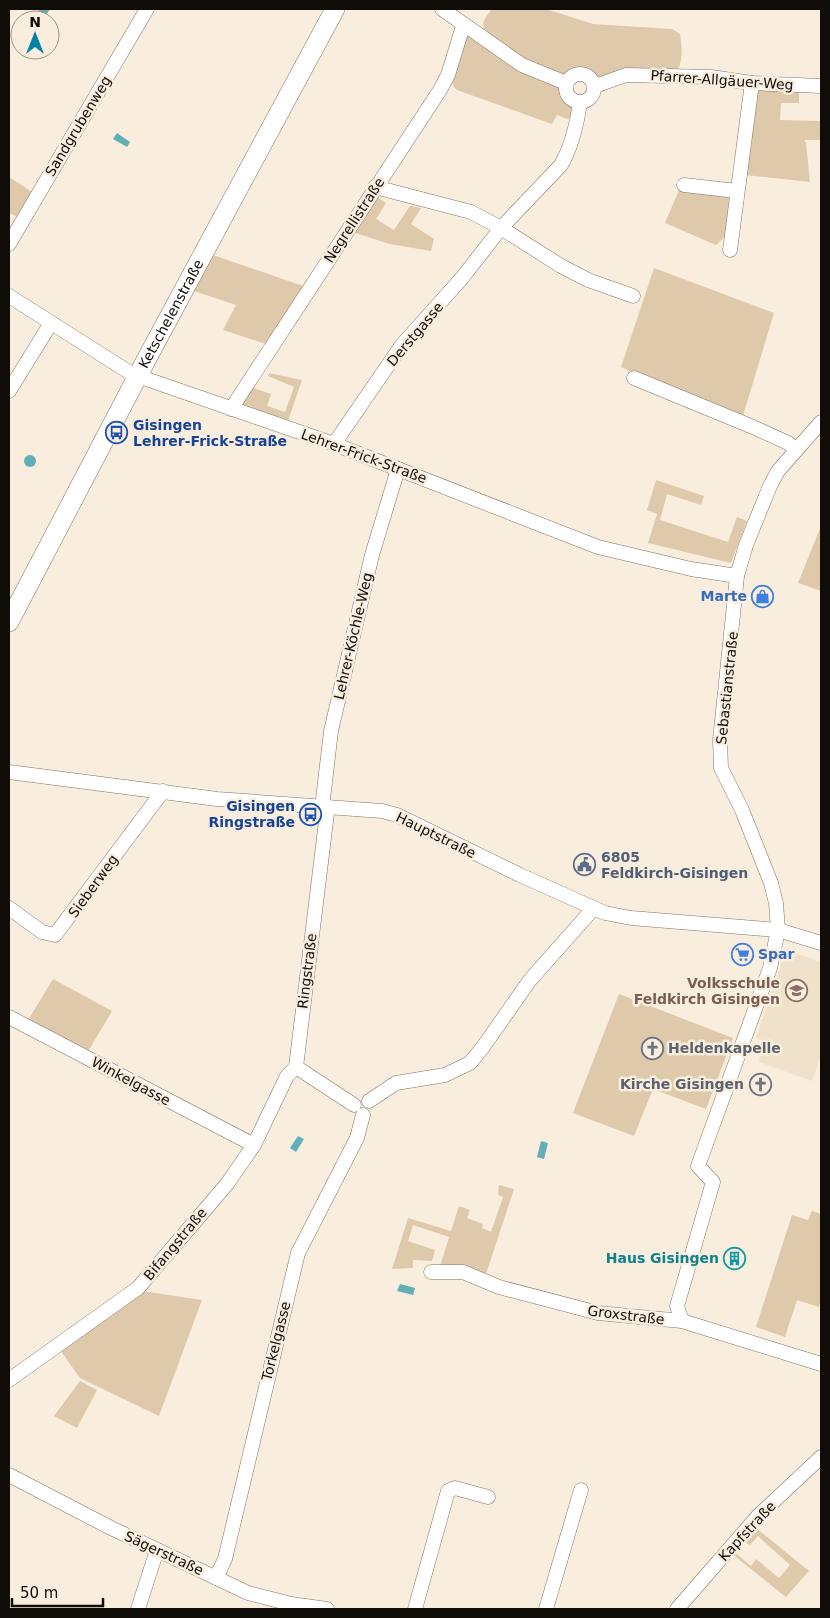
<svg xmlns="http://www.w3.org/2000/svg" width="830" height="1618" font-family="'DejaVu Sans',sans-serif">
<rect width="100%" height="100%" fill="#f9eede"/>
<path fill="#f0e1cb" d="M786,950L821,962V1056L812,1081L759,1062L764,1041L756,1038Z"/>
<g fill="#dec9aa">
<path d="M492,9H546L593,24L672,29L680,34C682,47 683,58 678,70L598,81C589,68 574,64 562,77L526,63L486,34C480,23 485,18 492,9Z"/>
<path d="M468,36L562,86L567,99L574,103L572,117L567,119L557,115L552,124L457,90L453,86L452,81L463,38Z"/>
<path d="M758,88L799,89V103H781L780,120L821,121V140H804L806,143L810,182L746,175Z"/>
<path d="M9,177L34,193L18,217L9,213Z"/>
<path d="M679,190L729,195L727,235L716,245L665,223Z"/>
<path d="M377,197L386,203L376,219L394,230L410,206L421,208L411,224L434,239L431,251L390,244L352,232Z"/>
<path d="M213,255L306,287L269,345L223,330L236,305L194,291Z"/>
<path d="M654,268L774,313L742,419L621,367Z"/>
<path d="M269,373L302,380L288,421L241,404L253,388L271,394L267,406L285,412L294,387L268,376Z"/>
<path d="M656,480L704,496L701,505L667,494L660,520L728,542L737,517L747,521L731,563L648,543L657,514L647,510Z"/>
<path d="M821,526V591L798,583Z"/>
<path d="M53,979L112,1011L86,1055L27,1022Z"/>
<path d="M619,994L733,1038L706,1109L653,1089L634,1136L573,1113Z"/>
<path d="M499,1185L514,1189L485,1277L440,1266L449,1237L413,1225L408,1241L435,1250L432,1261L413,1260V1268L392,1269L408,1218L451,1231L459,1206L470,1210L467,1218L483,1224L482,1228L491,1232L503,1197L498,1195Z"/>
<path d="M812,1211L821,1214V1300L819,1307L797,1300L785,1337L756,1327L792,1215L808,1220Z"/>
<path d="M142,1291L202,1300L159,1416L80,1378L60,1350Z"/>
<path d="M80,1381L97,1390L77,1428L54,1416Z"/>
<path d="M756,1528L809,1571L786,1597L732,1554L734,1552L751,1566L756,1559L779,1578L790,1565L758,1536L750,1545L744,1542Z"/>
</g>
<g fill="#61b0b7">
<path d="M41,9H50L43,20L37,17L36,13Z"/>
<path d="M117,133L130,142L127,147L113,139Z"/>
<circle cx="30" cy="461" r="6"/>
<path d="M298,1136L304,1139L296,1152L290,1148Z"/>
<path d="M541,1141L548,1143L544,1159L537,1157Z"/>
<path d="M400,1284L415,1288L413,1295L397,1291Z"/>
</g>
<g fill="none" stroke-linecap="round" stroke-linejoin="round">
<defs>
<g id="minor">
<path d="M442,9L522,65L566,83"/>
<circle cx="580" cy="88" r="14"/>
<path d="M595,86L626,75L711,77L752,83L821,86"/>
<path d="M684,185L737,191"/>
<path d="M375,187L471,212L501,228L561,266L588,280L633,296"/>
<path d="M9,244L147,9"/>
<path d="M730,250L752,83"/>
<path d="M9,296L132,374L334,444L598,547L691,569L737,576"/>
<path d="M634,378L753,427L788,443L796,449"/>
<path d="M9,391L51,323"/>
<path d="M231,409L440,90L448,75L463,26"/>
<path d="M334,444L402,345L462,278L501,228L561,165C572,146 577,124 580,102"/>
<path d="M9,772L217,799L382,811L397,815L520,875L605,913L631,918L778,930L821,943"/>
<path d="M9,908L42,932L55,935L163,791"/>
<path d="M9,1017L254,1145"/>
<path d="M296,1067L327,813L323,799L331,731L372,555L398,469"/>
<path d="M296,1067L354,1105"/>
<path d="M369,1101L396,1083L445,1075L470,1063L483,1047L530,980L593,909"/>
<path d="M431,1272H463L499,1287L598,1313L682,1321L821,1364"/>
<path d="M682,1321L677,1306L713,1182L698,1166L770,968L778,930L776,903L771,883L742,810L721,768L720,740L737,576L746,545L770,486L778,471L821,422"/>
<path d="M9,1380L138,1288L227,1184L254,1145L287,1076L296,1067"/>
<path d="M9,1475L111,1528L248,1593L291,1604L327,1609"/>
<path d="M216,1578L225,1559L298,1253L357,1138L363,1115"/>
<path d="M138,1609L157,1550"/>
<path d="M415,1609L448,1491L455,1488L488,1497"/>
<path d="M546,1609L581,1490"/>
<path d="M677,1609L758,1516L821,1457"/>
</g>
<g id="secondary">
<path id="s1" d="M9,622L145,362L335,9"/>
</g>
</defs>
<use href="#minor" stroke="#7e7467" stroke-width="15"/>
<use href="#secondary" stroke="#7e7467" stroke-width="20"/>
<use href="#minor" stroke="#fff" stroke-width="14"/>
<use href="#secondary" stroke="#fff" stroke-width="19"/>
</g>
<defs>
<symbol id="bus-ring" viewBox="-11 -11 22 22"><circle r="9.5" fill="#f9eede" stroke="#1a4fb4" stroke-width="1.5"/><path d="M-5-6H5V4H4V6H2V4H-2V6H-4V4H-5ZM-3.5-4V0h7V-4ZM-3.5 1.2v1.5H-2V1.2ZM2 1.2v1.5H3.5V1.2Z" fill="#1a4fb4"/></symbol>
<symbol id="shop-ring" viewBox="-11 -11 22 22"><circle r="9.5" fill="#f9eede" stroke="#3f7fe0" stroke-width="1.5"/><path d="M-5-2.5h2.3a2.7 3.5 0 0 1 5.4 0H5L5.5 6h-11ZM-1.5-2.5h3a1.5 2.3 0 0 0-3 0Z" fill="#3f7fe0"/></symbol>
<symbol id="civic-ring" viewBox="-11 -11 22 22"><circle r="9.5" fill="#f9eede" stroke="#5c6f8a" stroke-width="1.5"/><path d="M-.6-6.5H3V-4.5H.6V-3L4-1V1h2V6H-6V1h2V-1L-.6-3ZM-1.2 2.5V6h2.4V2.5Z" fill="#5c6f8a"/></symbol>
<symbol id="supermarket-ring" viewBox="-11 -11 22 22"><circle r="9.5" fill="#f9eede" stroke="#3f7fe0" stroke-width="1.5"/><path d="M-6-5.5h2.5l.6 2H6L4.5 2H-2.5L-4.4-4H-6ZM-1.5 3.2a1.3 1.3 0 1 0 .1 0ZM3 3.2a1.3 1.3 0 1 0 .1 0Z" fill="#3f7fe0"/></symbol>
<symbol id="school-ring" viewBox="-11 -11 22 22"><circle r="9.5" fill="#f9eede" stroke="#8d6e63" stroke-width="1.5"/><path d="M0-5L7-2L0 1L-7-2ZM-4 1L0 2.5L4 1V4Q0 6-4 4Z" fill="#8d6e63"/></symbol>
<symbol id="church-ring" viewBox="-11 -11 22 22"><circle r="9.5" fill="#f9eede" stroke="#6b7280" stroke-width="1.5"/><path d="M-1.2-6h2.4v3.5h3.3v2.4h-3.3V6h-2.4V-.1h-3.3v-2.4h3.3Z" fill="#6b7280"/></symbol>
<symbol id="building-ring" viewBox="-11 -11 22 22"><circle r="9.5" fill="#f9eede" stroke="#0f9aa8" stroke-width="1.5"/><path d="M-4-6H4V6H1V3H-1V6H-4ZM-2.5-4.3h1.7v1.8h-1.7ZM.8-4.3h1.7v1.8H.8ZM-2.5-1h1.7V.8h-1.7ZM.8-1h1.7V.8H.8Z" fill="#0f9aa8"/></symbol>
</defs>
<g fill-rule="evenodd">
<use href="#bus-ring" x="104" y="420" width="25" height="25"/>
<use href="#shop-ring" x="750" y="584" width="25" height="25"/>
<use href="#bus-ring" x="298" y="802" width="25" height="25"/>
<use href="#civic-ring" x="572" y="852" width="25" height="25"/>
<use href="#supermarket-ring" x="730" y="942" width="25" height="25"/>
<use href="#school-ring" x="784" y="978" width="25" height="25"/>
<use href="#church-ring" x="640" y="1036" width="25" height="25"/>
<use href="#church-ring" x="748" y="1072" width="25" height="25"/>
<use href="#building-ring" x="722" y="1246" width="25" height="25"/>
</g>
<g text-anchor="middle" stroke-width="5" stroke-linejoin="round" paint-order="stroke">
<g font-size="14" fill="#100d08" stroke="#f9eede">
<text transform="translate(722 80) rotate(4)" y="5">Pfarrer-Allgäuer-Weg</text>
<text transform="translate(78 126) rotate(-59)" y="5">Sandgrubenweg</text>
<text transform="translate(354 220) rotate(-57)" y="5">Negrellistraße</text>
<text dy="5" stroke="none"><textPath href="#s1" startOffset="348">Ketschelenstraße</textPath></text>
<text transform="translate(415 334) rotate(-50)" y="5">Derstgasse</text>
<text transform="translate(364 456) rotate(20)" y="5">Lehrer-Frick-Straße</text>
<text transform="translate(353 636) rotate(-77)" y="5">Lehrer-Köchle-Weg</text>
<text transform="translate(727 688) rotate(-84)" y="5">Sebastianstraße</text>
<text transform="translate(436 835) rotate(26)" y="5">Hauptstraße</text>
<text transform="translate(93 886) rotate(-54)" y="5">Sieberweg</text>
<text transform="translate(307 971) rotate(-83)" y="5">Ringstraße</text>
<text transform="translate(131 1081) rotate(28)" y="5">Winkelgasse</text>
<text transform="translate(175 1244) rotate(-50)" y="5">Bifangstraße</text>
<text transform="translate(626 1315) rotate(7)" y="5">Groxstraße</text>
<text transform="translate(276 1341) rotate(-76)" y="5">Torkelgasse</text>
<text transform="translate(747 1531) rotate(-47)" y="5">Kapfstraße</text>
<text transform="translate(164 1553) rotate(25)" y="5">Sägerstraße</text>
</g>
<g font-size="14" font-weight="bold" fill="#164399" stroke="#f9eede" text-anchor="start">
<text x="133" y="430">Gisingen<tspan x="133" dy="16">Lehrer-Frick-Straße</tspan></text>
<text x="295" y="811" text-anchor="end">Gisingen<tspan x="295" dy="16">Ringstraße</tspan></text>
</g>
<g font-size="14" font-weight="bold" fill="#366cbe" stroke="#f9eede" text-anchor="end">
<text x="747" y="601">Marte</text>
<text x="758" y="959" text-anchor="start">Spar</text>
</g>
<g font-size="14" font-weight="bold" fill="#4e5e75" stroke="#f9eede" text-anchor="start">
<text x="601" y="862">6805<tspan x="601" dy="16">Feldkirch-Gisingen</tspan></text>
</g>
<g font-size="14" font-weight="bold" fill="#785e54" stroke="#f9eede" text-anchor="end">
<text x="780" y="988">Volksschule<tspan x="780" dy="16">Feldkirch Gisingen</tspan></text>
</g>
<g font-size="14" font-weight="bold" fill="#5b616d" stroke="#f9eede" text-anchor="start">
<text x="668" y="1053">Heldenkapelle</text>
<text x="744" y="1089" text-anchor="end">Kirche Gisingen</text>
</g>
<g font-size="14" font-weight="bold" fill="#0d838f" stroke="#f9eede" text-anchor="end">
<text x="719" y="1263">Haus Gisingen</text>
</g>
</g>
<rect width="830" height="1618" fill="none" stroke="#100d08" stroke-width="20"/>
<g transform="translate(35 35)"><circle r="24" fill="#f9eede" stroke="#9c9488"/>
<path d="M0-4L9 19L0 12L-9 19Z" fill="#0182a6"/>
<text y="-8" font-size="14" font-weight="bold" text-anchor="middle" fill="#100d08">N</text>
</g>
<path d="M12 1598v8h91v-8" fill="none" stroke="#100d08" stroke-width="2.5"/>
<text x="20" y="1598" font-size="15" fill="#100d08" stroke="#f9eede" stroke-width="4" paint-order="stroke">50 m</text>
</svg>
